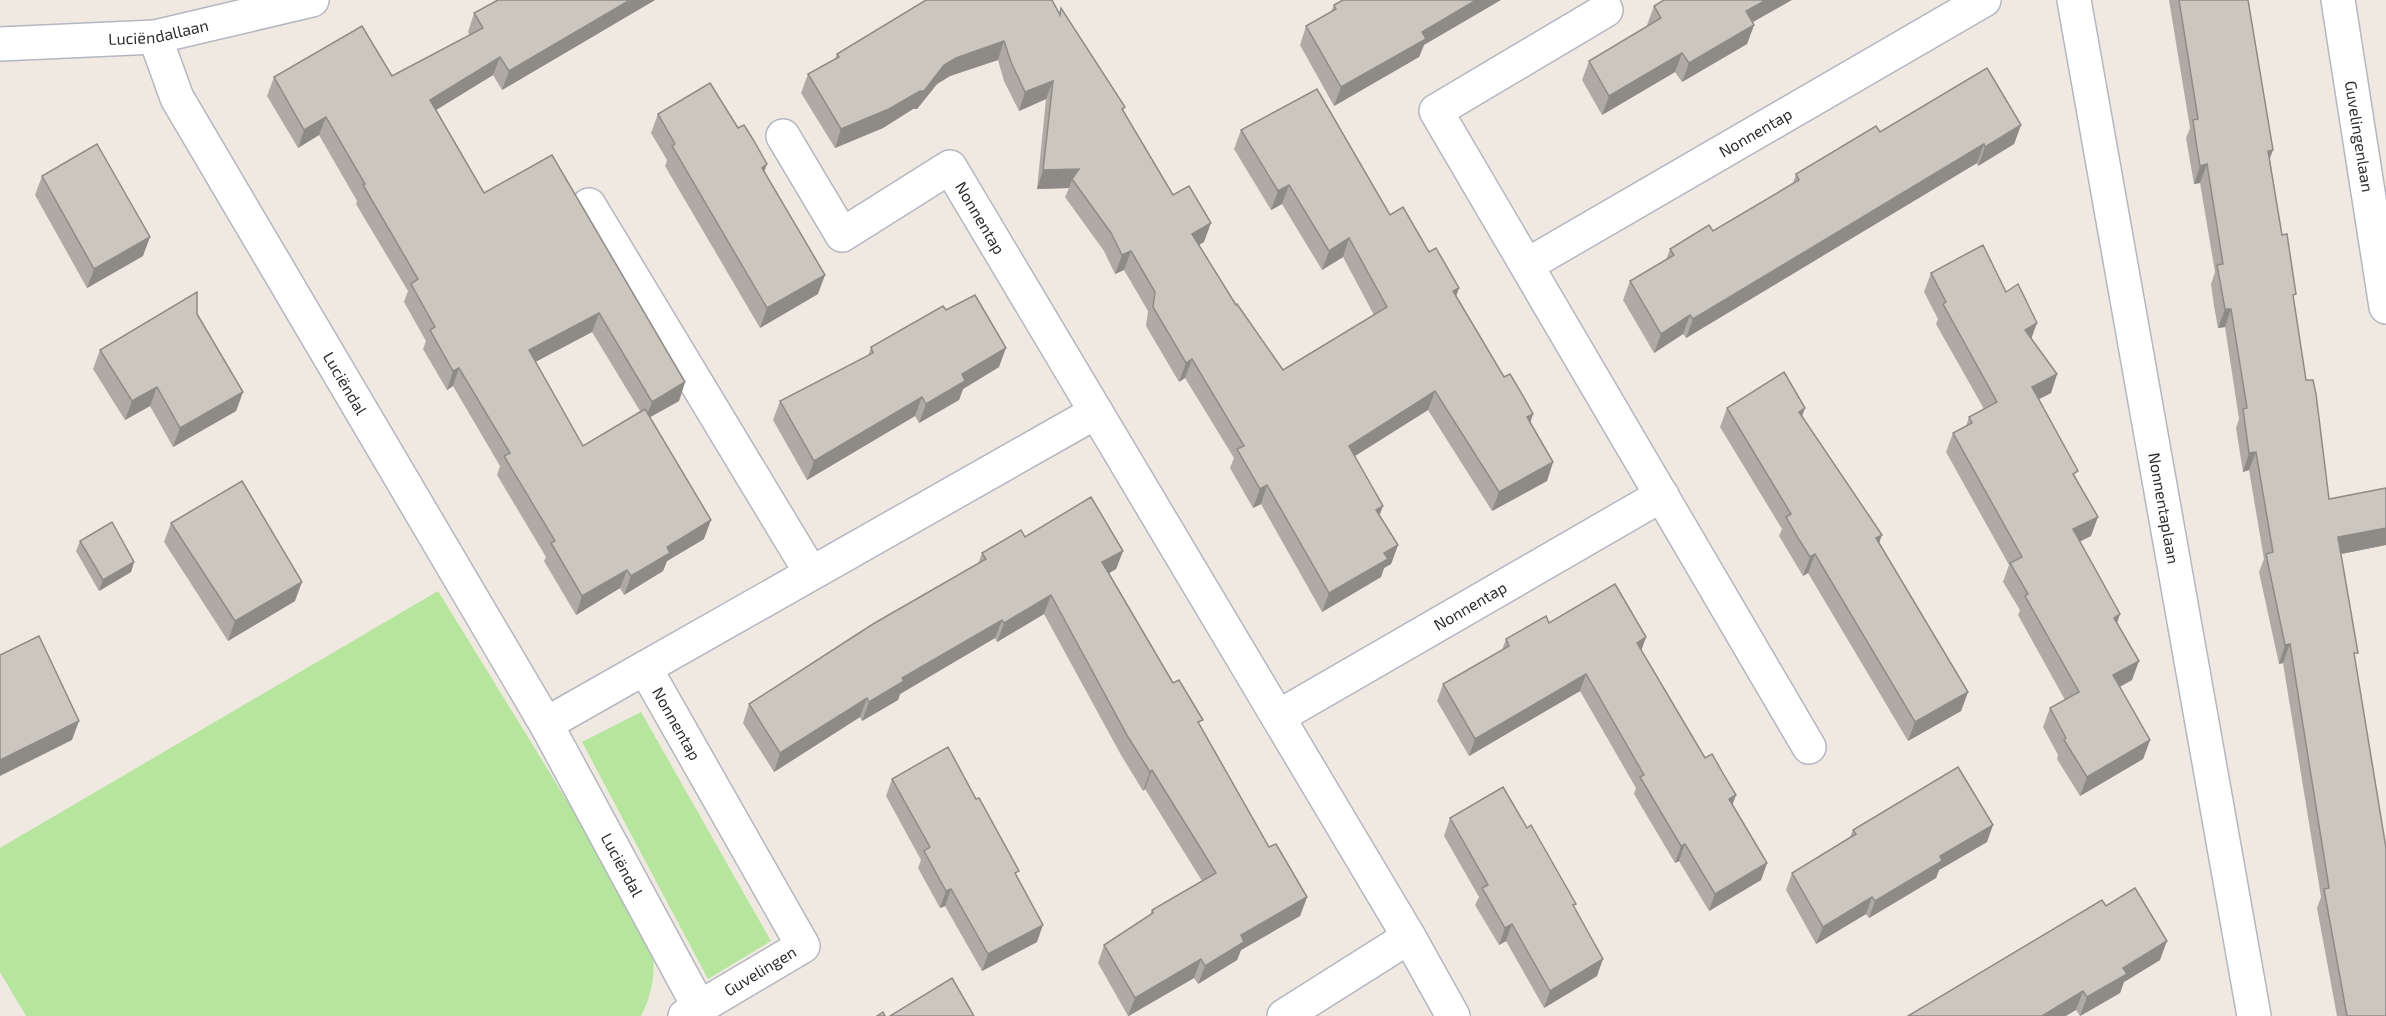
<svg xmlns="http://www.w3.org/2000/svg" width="2386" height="1016" font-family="'Exo 2',sans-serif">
<rect width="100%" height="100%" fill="#efe9e1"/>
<g fill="#b6e59e">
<path d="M438,591L652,939C655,969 655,988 641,1016H26L0,972V848Z"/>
<path d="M641,712L771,941L708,979L582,742Z"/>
</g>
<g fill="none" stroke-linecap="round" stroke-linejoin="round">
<defs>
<g id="minor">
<path id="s1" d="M2074,0L2254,1016"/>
<path id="s2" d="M2338,0L2386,307"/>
<path d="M1606,10L1436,111L1809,747"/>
<path id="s3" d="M155,37L177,98L546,724L1096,412"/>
<path id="s4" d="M0,44L155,37L312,0"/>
<path id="s5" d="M783,136L842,235L950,167L1409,937L1453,1016"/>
<path d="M589,205L811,573"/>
<path id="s6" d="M1527,265L1984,0"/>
<path id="s7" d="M645,668L803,946L685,1016"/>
<path id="s8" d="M1278,717L1662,495"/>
<path id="s9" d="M546,724L699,1007"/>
<path d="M1284,1016L1409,937"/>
</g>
</defs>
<use href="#minor" stroke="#b4b7c1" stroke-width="36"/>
<use href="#minor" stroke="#fff" stroke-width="33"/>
</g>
<g fill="#afaba4" fill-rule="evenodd">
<path d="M498,0H655L502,90L493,75L436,110L484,193L685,382L679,401L650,417L704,539L667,561L663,571L624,595L620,588L576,615L544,561L546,557L497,475L500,466L453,386L447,390L423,349L426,341L404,302L408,291L356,204L357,201L319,135L298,148L267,96L274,77L392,76L470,36L468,32L474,13ZM592,332L640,411L583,446L535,362Z"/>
<path d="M2169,0H2248L2270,159L2282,235L2294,301L2306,380L2329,499L2386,545L2341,554L2355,661L2386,1016H2337L2317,908L2321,897L2283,663L2279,664L2259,572L2264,559L2249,470L2243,472L2236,428L2239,419L2225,327L2218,328L2214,306L2211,284L2215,272L2200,183L2194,184L2186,138L2190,128Z"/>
<path d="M1334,5L1424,45L1419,57L1334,106L1300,45L1306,26L1331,12Z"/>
<path d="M1654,6L1753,23L1754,25L1747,44L1682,82L1675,72L1602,115L1582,80L1589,61L1648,26L1647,25Z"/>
<path d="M1061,8L1125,107L1123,111L1173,195L1204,242L1198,245L1236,305L1283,370L1374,315L1343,257L1322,270L1282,204L1271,210L1234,149L1241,130L1390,215L1429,252L1459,288L1456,297L1553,462L1547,481L1492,511L1428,410L1355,456L1380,515L1398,545L1391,564L1384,568L1381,577L1322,612L1261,504L1253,508L1230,468L1234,458L1185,378L1179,382L1146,326L1148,311L1124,270L1115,274L1104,251L1065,197L1069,188L1037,189L1046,99L1019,111L1004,81L998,60L950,76L937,84L917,109H913L883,128L835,148L801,93L808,74L835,59L837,54L1059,13Z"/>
<path d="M658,114L764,172L818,294L760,328L665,166L667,160L651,133Z"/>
<path d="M2021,125L2014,144L1978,166L1977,163L1686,338L1683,334L1654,353L1623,300L1630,281L1666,260L1670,249L1713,231L1793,183L1796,174L1880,132Z"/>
<path d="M42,176L143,256L87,288L35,195Z"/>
<path d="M1931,273L2006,292L2031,338L2057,374L2051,393L2039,399L2076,478L2091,536L2080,541L2120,614L2117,623L2132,680L2120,687L2150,740L2143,759L2080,796L2057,759L2058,755L2043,727L2050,708L2065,700L2018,615L2020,610L2003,582L2009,565L1946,452L1953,433L1966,426L1969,417L1984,409L1936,324L1938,319L1924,292Z"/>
<path d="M946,310L999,367L963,389L959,400L919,423L915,416L807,480L773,420L780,401L868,356L871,347Z"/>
<path d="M197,314L243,392L236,411L173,447L150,406L125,420L93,369L100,350Z"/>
<path d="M1727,408L1802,416L1968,692L1961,711L1908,741L1808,573L1803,576L1779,536L1782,529L1720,427Z"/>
<path d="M171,523L295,601L228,641L164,542Z"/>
<path d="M1025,537L1123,551L1116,569L1109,573L1173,683L1201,726L1269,847L1307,897L1300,916L1241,950L1237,960L1198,984L1194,978L1129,1016H1128L1098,963L1104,945L1150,915L1152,910L1202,881L1145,789L1143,791L1121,755L1044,614L997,642L995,638L900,694L898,700L862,721L860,717L774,772L743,723L749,704L978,564L982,553Z"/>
<path d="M80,541L134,562L131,572L99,591L76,551Z"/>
<path d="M1646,637L1641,651L1767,863L1761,880L1709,911L1679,861L1675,863L1634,794L1636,788L1580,691L1469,756L1437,701L1443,684L1502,650L1506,639Z"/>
<path d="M892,779L1017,877L1037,942L982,971L945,906L940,908L918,868L921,860L886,796Z"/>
<path d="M1450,818L1575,909L1597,976L1544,1008L1506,941L1499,945L1475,905L1479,897L1444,836Z"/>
<path d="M1853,830L1987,842L1939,870L1936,878L1869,918L1866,914L1816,944L1786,890L1792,873L1850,837Z"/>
<path d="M2106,906L2160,960L2124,982L2120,993L2080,1016L2076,1010Z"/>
</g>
<g fill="#8e8b86">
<path d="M630,0H655L502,90L509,71Z"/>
<path d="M1476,0H1501L1424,45L1419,57L1334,106L1341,87L1422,32Z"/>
<path d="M1766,0H1792L1739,30L1746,11Z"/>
<path d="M1754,25L1747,44L1682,82L1689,63Z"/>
<path d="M1004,41L998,60L950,76L937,84L917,109H913L883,128L835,148L841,129L956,58Z"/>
<path d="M1682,53L1675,72L1602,115L1609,96Z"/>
<path d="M500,57L493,75L423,118L430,100Z"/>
<path d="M1053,81L1046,99L1019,111L1025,92Z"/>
<path d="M326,117L319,135L298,148L304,130Z"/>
<path d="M2021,125L2014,144L1978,166L1985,147Z"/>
<path d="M1984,144L1977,163L1686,338L1693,319Z"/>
<path d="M2273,150L2266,169L2268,151Z"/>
<path d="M767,164L760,183L762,168Z"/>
<path d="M2207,164L2200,183L2194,184L2200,166Z"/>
<path d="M1079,169L1072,179L1069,188L1037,189L1043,170Z"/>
<path d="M1289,185L1282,204L1271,210L1278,191Z"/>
<path d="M1211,223L1204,242L1185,253L1192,234Z"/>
<path d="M150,237L143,256L87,288L94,269Z"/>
<path d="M1349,238L1343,257L1322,270L1329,251Z"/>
<path d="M1131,251L1124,270L1115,274L1122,255Z"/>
<path d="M825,275L818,294L760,328L767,308Z"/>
<path d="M1459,288L1452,306L1453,291Z"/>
<path d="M2225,309H2231L2225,327L2218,328Z"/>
<path d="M599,313L592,332L522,369L529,350Z"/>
<path d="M1690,315L1683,334L1654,353L1661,334Z"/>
<path d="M2037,323L2030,342L2025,330Z"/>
<path d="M1006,348L999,367L963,389L959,400L919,423L926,404L962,374Z"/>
<path d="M1192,359L1185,378L1179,382L1186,363Z"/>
<path d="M459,368L453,386L447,390L453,371Z"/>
<path d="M2057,374L2051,393L2025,406L2032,387Z"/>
<path d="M685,382L679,401L645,420L652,402Z"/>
<path d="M157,387L150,406L125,420L132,401Z"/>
<path d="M1435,391L1428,410L1342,464L1349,446Z"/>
<path d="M243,392L236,411L173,447L180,428Z"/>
<path d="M922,397L915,416L807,480L814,461Z"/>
<path d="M1805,408L1798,428L1799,412Z"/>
<path d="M1533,414L1527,433V417Z"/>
<path d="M2256,452L2249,470L2243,472L2249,453Z"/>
<path d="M1553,462L1547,481L1492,511L1499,492Z"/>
<path d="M1267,485L1261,504L1253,508L1260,489Z"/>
<path d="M1383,506L1376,525V510Z"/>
<path d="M2098,517L2091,536L2067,548L2073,529Z"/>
<path d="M711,520L704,539L667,561L663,571L624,595L631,576L667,547Z"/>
<path d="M2386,528V545L2331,556L2338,537Z"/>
<path d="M1882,535L1875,554L1876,538Z"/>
<path d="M1398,545L1391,564L1384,568L1381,577L1322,612L1329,593L1384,553Z"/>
<path d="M1123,551L1116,569L1096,581L1102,562Z"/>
<path d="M1815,554L1808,573L1803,576L1810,557Z"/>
<path d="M134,562L131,572L99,591L103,580Z"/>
<path d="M627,570L620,588L576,615L582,596Z"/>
<path d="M302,582L295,601L228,641L235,621Z"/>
<path d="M1051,595L1044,614L997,642L1004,623Z"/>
<path d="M2120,614L2113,633L2114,618Z"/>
<path d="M1002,620L995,638L900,694L898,700L862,721L869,702L902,678Z"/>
<path d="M1646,637L1640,654L1637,643Z"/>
<path d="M2290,644L2283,663L2279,664L2285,645Z"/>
<path d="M2139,661L2132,680L2106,694L2113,675Z"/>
<path d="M1586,674L1580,691L1469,756L1475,739Z"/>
<path d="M1968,692L1961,711L1908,741L1915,722Z"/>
<path d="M867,698L860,717L774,772L780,753Z"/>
<path d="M79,721L72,740L0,776V760Z"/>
<path d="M2150,740L2143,759L2080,796L2087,777Z"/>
<path d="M1152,770L1145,789L1143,791L1150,772Z"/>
<path d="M1736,795L1730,812L1729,799Z"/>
<path d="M1993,825L1987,842L1939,870L1936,878L1869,918L1875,901L1940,856Z"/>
<path d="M1685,844L1679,861L1675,863L1681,846Z"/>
<path d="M1767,863L1761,880L1709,911L1715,894Z"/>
<path d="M951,889L945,906L940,908L946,891Z"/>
<path d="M1307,897L1300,916L1241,950L1237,960L1198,984L1205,966L1241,935Z"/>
<path d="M1872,897L1866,914L1816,944L1823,927Z"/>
<path d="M1512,924L1506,941L1499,945L1505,928Z"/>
<path d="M1043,925L1037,942L982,971L988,954Z"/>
<path d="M2167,941L2160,960L2124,982L2120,993L2080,1016L2087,997L2123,968Z"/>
<path d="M1201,959L1194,978L1128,1016L1135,998Z"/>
<path d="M1603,959L1597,976L1544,1008L1550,991Z"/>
<path d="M2083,991L2076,1010L2066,1016H2042Z"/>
</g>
<g fill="#cbc7bf" stroke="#8e8b86" stroke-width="1.5">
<path d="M498,0H630L509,71L500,57L430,100L484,193L552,155L685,382L652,402L599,313L529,350L583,446L645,409L711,520L667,547L670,553L631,576L627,570L582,596L551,543L555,541L504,456L510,453L459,368L453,371L430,330L435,327L411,284L418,279L363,185L365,184L326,117L304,130L274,77L362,26L392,76L483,28L474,13Z"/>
<path d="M926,0H1052L1060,15L1061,8L1125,107L1122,109L1173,195L1189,186L1211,223L1192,234L1236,305L1237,304L1283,370L1387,307L1349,238L1329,251L1289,185L1278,191L1241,130L1317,89L1390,215L1403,207L1429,252L1436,248L1459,288L1453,291L1504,377L1510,374L1522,394L1533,414L1527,417L1553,462L1499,492L1435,391L1349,446L1383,506L1376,510L1398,545L1384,553L1388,559L1329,593L1267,485L1260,489L1237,449L1244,446L1192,359L1186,363L1153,307L1155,292L1131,251L1122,255L1111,233L1072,179L1079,169L1043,170L1053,81L1025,92L1011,62L1004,41L956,58L944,65L924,91H920L889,109L841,129L808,74L839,57L837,54Z"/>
<path d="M1343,0H1476L1422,32L1426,39L1341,87L1306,26L1336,9L1334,5Z"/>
<path d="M1664,0H1766L1746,11L1754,25L1689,63L1682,53L1609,96L1589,61L1661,18L1654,6Z"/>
<path d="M2179,0H2248L2273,150L2268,151L2282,235L2287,234L2296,294L2293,295L2306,380H2313L2316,394L2329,499L2386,488V528L2338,537L2358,653H2354L2386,848V1016H2347L2324,889L2329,888L2290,644L2285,645L2266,554L2273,552L2256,452L2249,453L2243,409L2247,408L2231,309H2225L2217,265L2223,264L2207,164L2200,166L2196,142L2193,120L2198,119Z"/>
<path d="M1987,68L2021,125L1985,147L1984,144L1693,319L1690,315L1661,334L1630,281L1674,255L1670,249L1709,225L1713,231L1799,180L1796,174L1876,126L1880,132Z"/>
<path d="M710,83L738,128L744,125L754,141L767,164L762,168L825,275L767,308L672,146L675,144L658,114Z"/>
<path d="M97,144L150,237L94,269L42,176Z"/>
<path d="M1983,245L2006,292L2018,284L2037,323L2025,330L2057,374L2032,387L2078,471L2073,474L2098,517L2073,529L2120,614L2114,618L2139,661L2113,675L2150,740L2087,777L2064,740L2066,738L2050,708L2079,692L2025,596L2028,594L2010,563L2022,557L1953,433L1972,423L1969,417L1997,402L1943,304L1946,302L1931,273Z"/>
<path d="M197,292V314L243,392L180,428L157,387L132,401L100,350Z"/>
<path d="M975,295L1006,348L962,374L965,381L926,404L922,397L814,461L780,401L873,353L871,347L943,306L946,310Z"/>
<path d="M1784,372L1805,408L1799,412L1882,535L1876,538L1968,692L1915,722L1815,554L1810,557L1798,538L1786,517L1791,514L1727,408Z"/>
<path d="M242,481L302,582L235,621L171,523Z"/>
<path d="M1091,497L1123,551L1102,562L1173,683L1179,680L1203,720L1198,722L1269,847L1276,844L1307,897L1241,935L1244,942L1205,966L1201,959L1135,998L1104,945L1153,913L1152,910L1216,873L1152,770L1150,772L1128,737L1051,595L1004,623L1002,620L902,678L904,681L869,702L867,698L780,753L749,704L873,624L986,559L982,553L1021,530L1025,537Z"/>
<path d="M112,522L134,562L103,580L80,541Z"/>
<path d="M1615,584L1646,637L1637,643L1705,758L1712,754L1724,775L1736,795L1729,799L1767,863L1715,894L1685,844L1681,846L1640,777L1644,775L1586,674L1475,739L1443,684L1509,646L1506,639L1546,616L1549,623Z"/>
<path d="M39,636L79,721L0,760V655Z"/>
<path d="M948,747L976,799L979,798L1019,871L1015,873L1043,925L988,954L951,889L946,891L924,851L930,847L892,779Z"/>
<path d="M1958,767L1993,825L1940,856L1942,861L1875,901L1872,897L1823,927L1792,873L1856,834L1853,830Z"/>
<path d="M1503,787L1527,828L1531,825L1576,904L1573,905L1603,959L1550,991L1512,924L1505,928L1482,888L1488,885L1450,818Z"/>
<path d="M2135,888L2167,941L2123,968L2127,974L2087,997L2083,991L2042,1016H1908L2102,900L2106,906Z"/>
<path d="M952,978L974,1016H890Z"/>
<path d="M883,1012L885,1016H877Z"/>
</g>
<g text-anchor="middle" stroke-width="6" stroke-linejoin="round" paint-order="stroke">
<g font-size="16" fill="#2e2e2e" stroke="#fff">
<text dy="6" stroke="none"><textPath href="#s4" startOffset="159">Luciëndallaan</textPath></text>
<text dy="6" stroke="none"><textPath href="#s6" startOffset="264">Nonnentap</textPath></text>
<text dy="6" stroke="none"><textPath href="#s2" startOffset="138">Guvelingenlaan</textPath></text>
<text dy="6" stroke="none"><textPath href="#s5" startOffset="302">Nonnentap</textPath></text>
<text dy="6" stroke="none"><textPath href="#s3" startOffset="396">Luciëndal</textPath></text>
<text dy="6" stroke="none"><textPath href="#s1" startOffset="516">Nonnentaplaan</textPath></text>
<text dy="6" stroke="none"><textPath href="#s8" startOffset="222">Nonnentap</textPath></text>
<text dy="6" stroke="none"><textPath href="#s7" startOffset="64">Nonnentap</textPath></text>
<text dy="6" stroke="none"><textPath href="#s9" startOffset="160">Luciëndal</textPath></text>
<text transform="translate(760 971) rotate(-31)" y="6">Guvelingen</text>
</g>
</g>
</svg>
